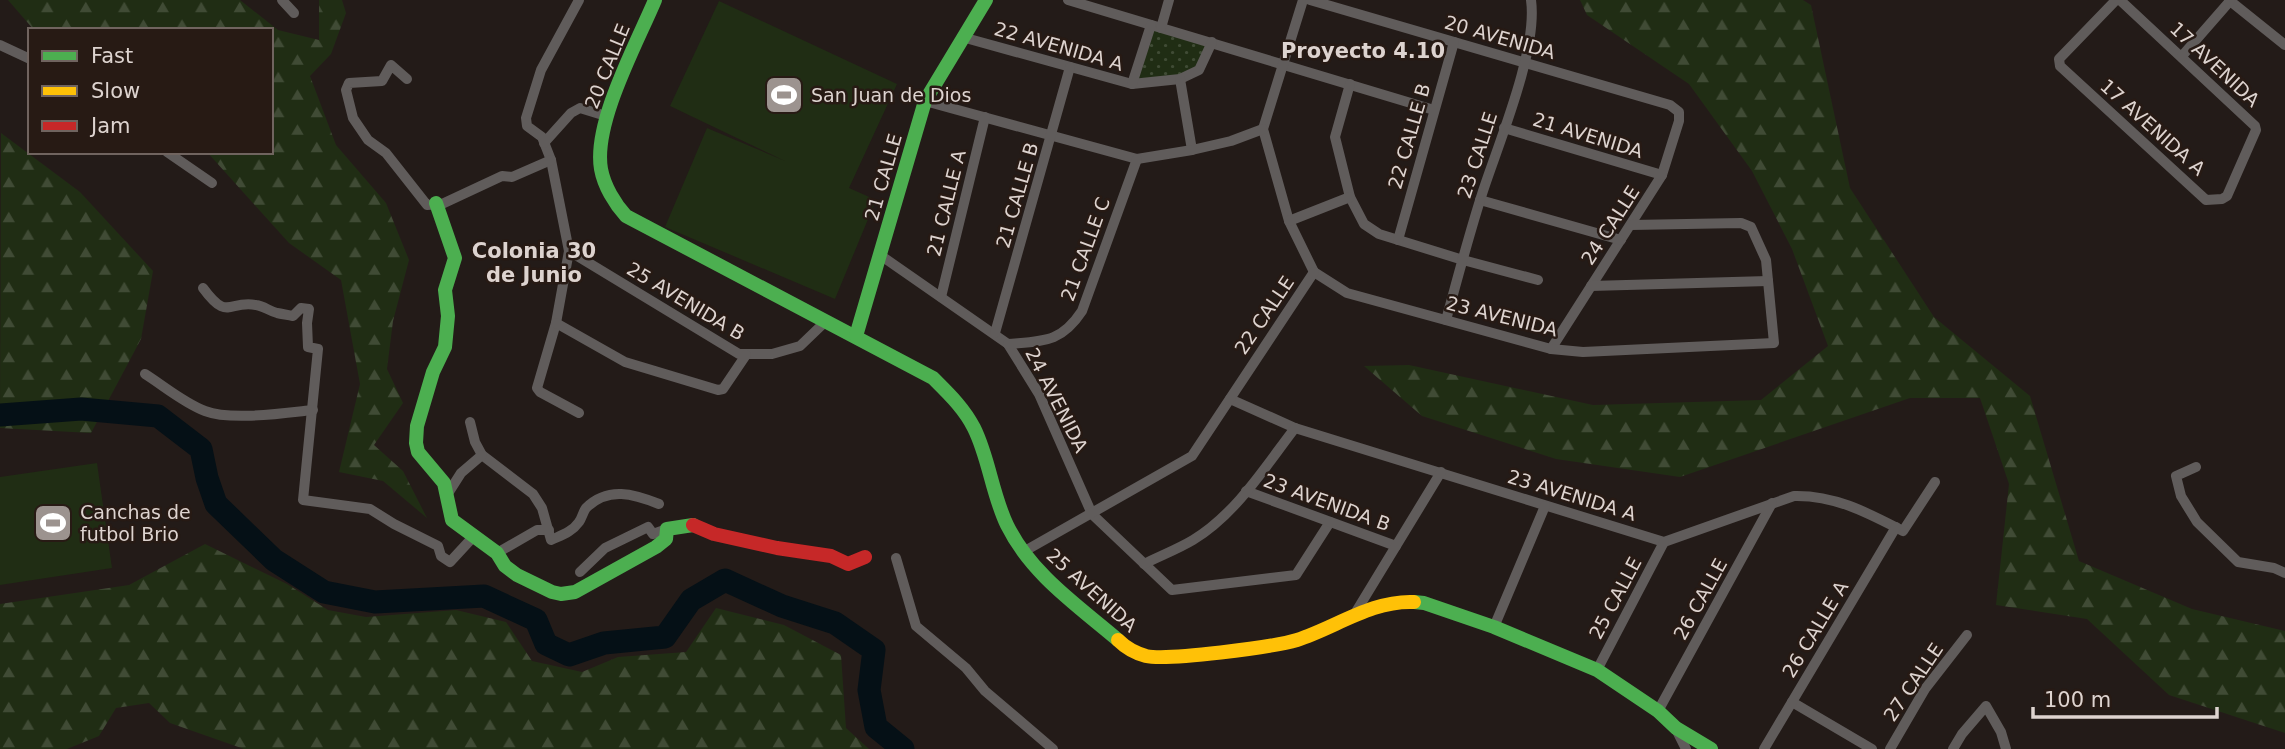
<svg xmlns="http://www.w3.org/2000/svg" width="2285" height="749" font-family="'DejaVu Sans',sans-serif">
<defs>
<pattern id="forest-firs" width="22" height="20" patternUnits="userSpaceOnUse" patternTransform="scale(1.75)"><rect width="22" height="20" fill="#202d14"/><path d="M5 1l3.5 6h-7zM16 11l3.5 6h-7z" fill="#404b35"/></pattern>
<pattern id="park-dots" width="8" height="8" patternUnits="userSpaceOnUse" patternTransform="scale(1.75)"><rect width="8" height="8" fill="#202d14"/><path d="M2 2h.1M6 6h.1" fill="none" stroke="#404b35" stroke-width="1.8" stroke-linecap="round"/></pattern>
</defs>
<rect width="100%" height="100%" fill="#231b18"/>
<g fill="url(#forest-firs)">
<path d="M8,0H240L278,30L319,40V0H342L346,13L331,54L310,76L336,145L386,203L409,260L393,321L387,369L403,403L374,445L403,471L427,518L383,481L339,472L360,384L341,280L289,243L207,152H271V30H34Z"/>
<path d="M1580,0H1803L1811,5L1850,188L1934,317L2030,396L2079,561L2192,609L2285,631V733L2169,695L2087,619L1996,605L2009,484L1980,398H1910L1680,477L1556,459L1422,416L1364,366L1409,365L1593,405L1761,400L1828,346L1792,249L1752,171L1689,84L1587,15Z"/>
<path d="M1,133L80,192L153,271L141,339L91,433L0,428Z"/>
<path d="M205,544L287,584L328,610L366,617L456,610L506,622L532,661L582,672L618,657L686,652L716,608L784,625L841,655L846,728L869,749H244L170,723L149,703L116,708L99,736L67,749H0V604L129,585Z"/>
</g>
<path fill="url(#park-dots)" d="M1151,25L1212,42L1199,70L1180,79L1132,84Z"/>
<g fill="#202d14">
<path d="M719,1L897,84L849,188L876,200L835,299L665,227L707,128L785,161L670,106Z"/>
<path d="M97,463L112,568L0,585V477Z"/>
</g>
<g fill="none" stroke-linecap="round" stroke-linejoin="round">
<path stroke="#051016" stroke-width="23" d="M0,415L81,409L158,416L201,449L207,478L216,504L274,560L324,592L375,602L484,596L536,620L546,644L569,655L604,643L665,637L691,600L725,580L782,606L835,623L874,650L869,690L876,727L903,749"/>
<g stroke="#605c5b" stroke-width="10">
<path d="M282,0L294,13"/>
<path d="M579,0L541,70L526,118L527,126L542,137L551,160L569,251L556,323L537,388L540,392L579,413"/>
<path d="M1068,0L1434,110"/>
<path d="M1303,0L1263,129L1289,221L1314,272"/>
<path d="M1310,0L1670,105L1679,112V121L1662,175L1551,349"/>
<path d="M2116,0L2059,59L2060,66L2206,200L2222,199L2227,196L2256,130L2255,126L2120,0"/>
<path d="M2229,0L2285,45"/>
<path d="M1161,28L1169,0"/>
<path d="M962,37L1132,84L1180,79L1199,70L1212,42"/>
<path d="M0,45L30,59"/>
<path d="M2182,56L2230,1"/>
<path d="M407,79L391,65L382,81L349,83L346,90L353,118L368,140L386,153L427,205L442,204L502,176L512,177L551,160"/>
<path d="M1180,79L1192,150"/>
<path d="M1132,84L1151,25"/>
<path d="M1350,84L1335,137L1350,197L1364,224L1379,234L1463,260L1538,280"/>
<path d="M925,101L1137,159L1192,150L1231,141L1263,129"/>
<path d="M1504,128L1662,175"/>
<path d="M544,143L571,113L580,108L606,116"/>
<path d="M167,152L212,183"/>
<path d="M1480,200L1621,240"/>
<path d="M1289,221L1350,197"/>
<path d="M1398,240L1454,42"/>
<path d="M569,251L739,354H772L800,346L825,322"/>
<path d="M880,255L1008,344L1039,394L1092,514L1172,590L1296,575L1330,522"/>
<path d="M1314,272L1347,293L1551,349L1583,352L1774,343L1766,260L1751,227L1741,223L1631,225"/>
<path d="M1591,286L1768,281"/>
<path d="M203,288C228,322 228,300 256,305C264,306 269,311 277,313C282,314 288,315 293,316L301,308L309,309L307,323L308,347L318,349L303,500L370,509L394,524L438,546L441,556L450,562L474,536"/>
<path d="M941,297L985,117"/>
<path d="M1446,320C1458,277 1469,234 1483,191C1499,142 1538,50 1531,0"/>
<path d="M556,323L625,362L718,390L723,389L746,355"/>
<path d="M995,333L1070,67"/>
<path d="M1008,344C1043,341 1061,343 1082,311L1137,159"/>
<path d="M145,374C164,386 184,403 205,411C231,421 285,413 313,410"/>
<path d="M1230,399L1295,428L1664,542L1794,496C1835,495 1868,513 1903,531L1935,482"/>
<path d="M470,422L475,442L482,455L533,494L542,508L551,540C562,535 572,532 579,522C582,518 583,512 586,508C608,486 634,494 659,504"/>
<path d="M2196,467L2176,476L2181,496L2197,522L2238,562L2274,568L2285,573"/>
<path d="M1246,491L1396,546"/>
<path d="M447,495L461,473L482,455"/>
<path d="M1023,552L1192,456L1314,272"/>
<path d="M497,553L537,530H549"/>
<path d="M896,558L916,626L966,668L985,691L1053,749"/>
<path d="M1144,564C1160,556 1178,549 1193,540C1236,514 1265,467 1295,428"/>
<path d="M580,572L605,548L648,527L653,534L667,529"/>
<path d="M1354,615L1441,472"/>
<path d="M1494,627L1545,506"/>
<path d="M1597,670L1664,542"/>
<path d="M1792,702L1872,749"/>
<path d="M1658,711L1772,503"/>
<path d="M1676,729L1686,749"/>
<path d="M1764,749L1896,527"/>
<path d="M1890,749L1925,689L1967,635"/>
<path d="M1953,749L1962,734L1986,706L2001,732L2006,749"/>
</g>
<g stroke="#4caf50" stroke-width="14">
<path d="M655,0C637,43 593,123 601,169C604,186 615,204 626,216L933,378C948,393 964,408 974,428C989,458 992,494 1007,525C1031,574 1077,605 1118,640"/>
<path d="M436,203L455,258L445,290L448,316L445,347L433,372L417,426L416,443L418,452L444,483L452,520L497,553L505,566L517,575L552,592L561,594L575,592L656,547L666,539L667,529L693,525"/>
<path d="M856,336L925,101L986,0"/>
<path d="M1414,602L1424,603L1494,627L1597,670L1658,711L1676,728L1711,749"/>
</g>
<path stroke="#ffc107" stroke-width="14" d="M1118,640C1126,648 1135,653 1146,656C1167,661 1274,647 1297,640C1335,628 1372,600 1414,602"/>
<path stroke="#c62828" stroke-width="14" d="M693,525L714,534L777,548L831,556L848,564L865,557"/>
</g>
<defs>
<symbol id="stadium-square" viewBox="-11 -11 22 22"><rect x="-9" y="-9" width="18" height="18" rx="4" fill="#9c938f" stroke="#271a14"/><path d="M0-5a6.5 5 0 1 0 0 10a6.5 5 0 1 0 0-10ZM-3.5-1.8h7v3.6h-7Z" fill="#fff"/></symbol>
</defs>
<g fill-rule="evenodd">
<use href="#stadium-square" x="762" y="73" width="44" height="44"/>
<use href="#stadium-square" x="31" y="501" width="44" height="44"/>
</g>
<g text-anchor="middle" stroke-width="5" stroke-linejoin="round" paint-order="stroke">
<g font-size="19" fill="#ddd3cf" stroke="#271a14">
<text transform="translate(1500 37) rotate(16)" y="7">20 AVENIDA</text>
<text transform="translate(1059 46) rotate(16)" y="7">22 AVENIDA A</text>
<text transform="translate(2215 64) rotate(43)" y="7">17 AVENIDA</text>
<text transform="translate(607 66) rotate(-68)" y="7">20 CALLE</text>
<text transform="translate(2153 127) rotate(42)" y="7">17 AVENIDA A</text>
<text transform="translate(1588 135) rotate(17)" y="7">21 AVENIDA</text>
<text transform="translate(1409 136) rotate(-74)" y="7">22 CALLE B</text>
<text transform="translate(1477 155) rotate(-72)" y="7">23 CALLE</text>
<text transform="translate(883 177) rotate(-74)" y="7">21 CALLE</text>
<text transform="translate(1017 195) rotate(-74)" y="7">21 CALLE B</text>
<text transform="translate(946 203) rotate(-76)" y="7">21 CALLE A</text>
<text transform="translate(1610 225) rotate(-57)" y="7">24 CALLE</text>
<text transform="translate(1085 249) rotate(-70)" y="7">21 CALLE C</text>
<text transform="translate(686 301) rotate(31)" y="7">25 AVENIDA B</text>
<text transform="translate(1264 315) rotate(-56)" y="7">22 CALLE</text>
<text transform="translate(1502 316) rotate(14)" y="7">23 AVENIDA</text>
<text transform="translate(1057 400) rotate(63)" y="7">24 AVENIDA</text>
<text transform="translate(1572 495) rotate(17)" y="7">23 AVENIDA A</text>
<text transform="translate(1327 502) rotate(20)" y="7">23 AVENIDA B</text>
<text transform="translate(1092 590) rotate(42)" y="7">25 AVENIDA</text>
<text transform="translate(1615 598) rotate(-62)" y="7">25 CALLE</text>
<text transform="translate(1700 599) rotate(-61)" y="7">26 CALLE</text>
<text transform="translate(1815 629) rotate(-59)" y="7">26 CALLE A</text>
<text transform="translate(1913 682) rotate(-56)" y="7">27 CALLE</text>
</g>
<g font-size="19" fill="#ddd3cf" stroke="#271a14" text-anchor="start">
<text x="811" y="102">San Juan de Dios</text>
<text x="80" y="519">Canchas de<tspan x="80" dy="22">futbol Brio</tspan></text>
</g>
<g font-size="21" font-weight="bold" fill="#ddd3cf" stroke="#271a14">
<text x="1363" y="58">Proyecto 4.10</text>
<text x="534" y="258">Colonia 30<tspan x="534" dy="24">de Junio</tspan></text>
</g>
</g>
<rect x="28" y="28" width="245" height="126" fill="#271a14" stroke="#70645f" stroke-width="2"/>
<rect x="42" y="51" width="35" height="10" fill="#4caf50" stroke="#70645f" stroke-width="2"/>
<text x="91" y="63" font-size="21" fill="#ddd3cf">Fast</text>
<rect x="42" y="86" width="35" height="10" fill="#ffc107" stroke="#70645f" stroke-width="2"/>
<text x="91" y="98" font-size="21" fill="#ddd3cf">Slow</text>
<rect x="42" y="121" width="35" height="10" fill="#c62828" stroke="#70645f" stroke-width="2"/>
<text x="91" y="133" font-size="21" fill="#ddd3cf">Jam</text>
<path d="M2033 707v10h184v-10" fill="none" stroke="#ddd3cf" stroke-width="3.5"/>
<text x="2044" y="707" font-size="21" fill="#ddd3cf" stroke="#271a14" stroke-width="5" paint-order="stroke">100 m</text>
</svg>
